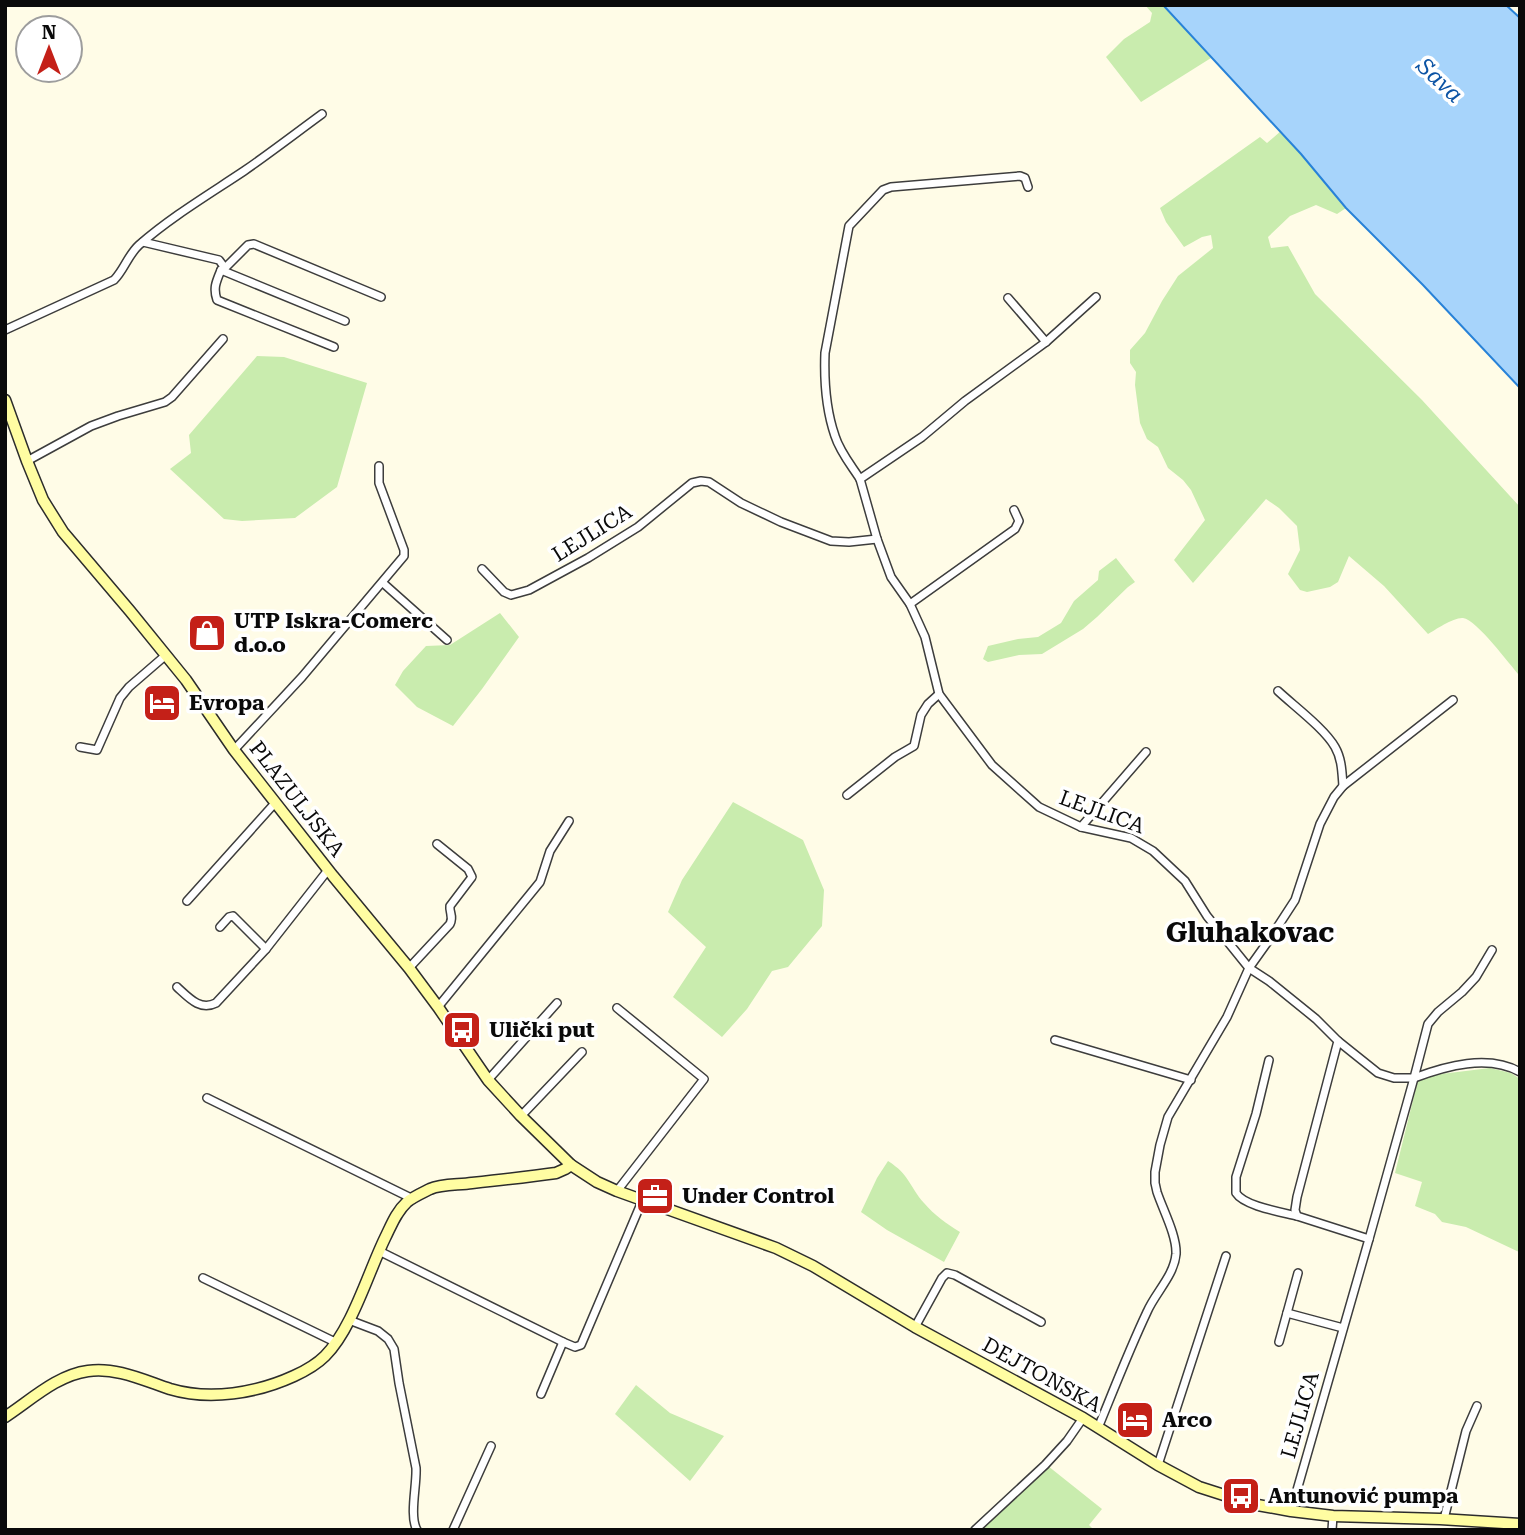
<svg xmlns="http://www.w3.org/2000/svg" width="1525" height="1535" font-family="'Roboto Serif',serif">
<rect width="100%" height="100%" fill="#fffce7"/>
<g fill="#c9ecae">
<path d="M1145,5H1163L1211,58L1141,102L1106,57L1124,39L1150,22L1152,13Z"/>
<path d="M1281,131L1346,208L1337,214L1316,205L1290,216L1268,237L1271,248L1288,246L1315,294L1422,400L1520,507V676C1509,664 1477,620 1463,618C1454,617 1435,630 1428,634L1384,586L1349,556L1338,582L1330,587L1307,592L1300,590L1288,574L1300,550L1297,526L1279,508L1266,499L1193,583L1174,560L1205,520L1191,490L1183,480L1168,468L1158,447L1147,439L1140,423L1135,385L1136,372L1130,363V350L1145,333L1162,301L1178,276L1213,248L1211,235L1202,237L1184,247L1166,222L1160,208L1260,137L1267,143Z"/>
<path d="M257,356L284,357L367,383L337,487L295,518L242,521L224,519L170,469L191,453L189,435Z"/>
<path d="M1116,558L1135,582L1128,587L1097,617L1083,629L1042,654L1019,655L988,662L983,659L988,646L1018,639L1038,637L1061,623L1074,601L1098,580L1099,571Z"/>
<path d="M500,613L519,637L482,689L453,726L417,707L395,685L403,671L426,646L450,645Z"/>
<path d="M733,802L803,840L824,890L822,926L788,967L772,971L747,1009L722,1037L673,997L706,947L668,912L682,880Z"/>
<path d="M1490,1068L1511,1073L1520,1079L1519,1252L1466,1227L1442,1222L1435,1214L1415,1206L1422,1182L1395,1173L1418,1080L1433,1075Z"/>
<path d="M888,1161C910,1175 909,1186 924,1203C934,1215 947,1224 960,1232L944,1262L887,1230L861,1212L877,1178Z"/>
<path d="M636,1385L670,1413L724,1436L690,1481L615,1414Z"/>
<path d="M1048,1466L1102,1509L1089,1525L1094,1530H980Z"/>
</g>
<path fill="#a7d4fb" stroke="#2882d8" stroke-width="2" d="M1163,5H1506L1520,18V388L1423,285L1346,208L1301,154Z"/>
<g fill="none" stroke-linecap="round" stroke-linejoin="round">
<defs>
<g id="street">
<path d="M143,242L219,260L225,268L221,270C216,282 213,288 217,300L334,347"/>
<path d="M225,268L248,245L254,244L381,297"/>
<path d="M221,270L345,321"/>
<path d="M1096,297L1046,342L965,401L922,437L860,479L877,539L891,577L910,604L925,637L939,694L992,765L1039,807L1081,827L1131,838L1153,851L1185,881L1207,916L1249,968L1269,981L1316,1019L1338,1041L1297,1197L1295,1210L1297,1216L1369,1239L1291,1511"/>
<path d="M1008,298L1046,342"/>
<path d="M5,330L114,280C124,270 128,255 139,245C171,217 208,195 244,171C270,153 296,133 322,114"/>
<path d="M27,461L91,426L118,416L165,402L172,397L223,339"/>
<path d="M860,479C851,465 840,452 835,436C826,410 824,380 825,353L849,226L883,190L891,187L1020,176L1025,178L1028,187"/>
<path d="M482,569L504,592L511,595L529,590L588,558L638,527L692,483L701,481L709,482L741,503L781,522L831,541L849,542L877,539"/>
<path d="M383,583L447,640"/>
<path d="M910,604L1015,529L1019,521L1014,510"/>
<path d="M80,747L97,750L120,698L129,687L166,655"/>
<path d="M234,750L302,677L404,556V550L379,483V466"/>
<path d="M1343,786L1453,700"/>
<path d="M847,795L895,757L914,746L921,715L928,704L939,694"/>
<path d="M1081,827L1146,752"/>
<path d="M187,901L275,803"/>
<path d="M220,927L229,917L233,916L266,949"/>
<path d="M409,968L450,924C454,916 449,913 450,906L472,877L468,869L437,844"/>
<path d="M177,987C189,998 200,1011 216,1003L266,949L328,870"/>
<path d="M438,1007L540,882L550,851L569,821"/>
<path d="M1055,1040L1191,1080"/>
<path d="M1338,1041L1378,1073L1394,1078H1414L1369,1239"/>
<path d="M1269,1060L1256,1114L1236,1177V1193C1244,1206 1281,1212 1297,1216"/>
<path d="M1414,1078L1428,1024L1438,1012L1462,992L1476,977L1492,950"/>
<path d="M1414,1078C1446,1066 1488,1054 1520,1072"/>
<path d="M488,1080L557,1003"/>
<path d="M207,1098L413,1199"/>
<path d="M521,1116L582,1052"/>
<path d="M617,1191L704,1079L617,1008"/>
<path d="M379,1251L563,1342"/>
<path d="M203,1278L335,1342"/>
<path d="M1287,1313L1343,1328"/>
<path d="M349,1320L378,1331L388,1339L394,1349L399,1383L416,1468C417,1485 409,1516 417,1530"/>
<path d="M915,1327L942,1278L947,1273L955,1275L1041,1322"/>
<path d="M1279,1342L1298,1273"/>
<path d="M541,1394L563,1342L575,1347L581,1345L643,1199"/>
<path d="M1098,1428C1114,1389 1129,1350 1147,1312C1155,1293 1174,1276 1176,1254C1177,1236 1163,1210 1157,1192L1155,1183V1172L1160,1145L1168,1117L1227,1017L1249,968L1269,940L1295,900L1320,824L1334,797L1343,786C1342,773 1342,759 1335,747C1325,729 1294,706 1278,691"/>
<path d="M1158,1465L1226,1256"/>
<path d="M1444,1519L1466,1431L1477,1406"/>
<path d="M453,1530L491,1446"/>
<path d="M975,1530L1045,1465L1067,1441L1083,1418"/>
<path d="M1332,1530L1333,1516"/>
</g>
<g id="secondary">
<path d="M5,400L27,461L43,500L63,532L130,611L186,680L234,750L333,876L409,968L438,1007L488,1080L521,1116L571,1165L597,1182L617,1191L776,1248L813,1266L915,1327L1083,1418L1158,1465L1199,1487L1252,1504L1291,1511L1333,1516L1440,1519L1520,1524"/>
<path d="M5,1417C31,1400 57,1375 88,1371C116,1367 143,1380 170,1389C210,1401 257,1393 294,1376C305,1371 316,1365 325,1356C352,1329 368,1273 385,1238C391,1226 396,1212 407,1202C413,1197 422,1193 430,1189C441,1184 459,1185 472,1183C500,1180 528,1177 556,1173L565,1169L571,1165"/>
</g>
</defs>
<use href="#street" stroke="#3d3d3d" stroke-width="10"/>
<use href="#secondary" stroke="#2c2c2c" stroke-width="13"/>
<use href="#street" stroke="#fff" stroke-width="7"/>
<use href="#secondary" stroke="#fffda2" stroke-width="10"/>
</g>
<defs>
<symbol id="shop-square" viewBox="-11 -11 22 22"><rect x="-9" y="-9" width="18" height="18" rx="4" fill="#c42018" stroke="#fff"/><path d="M-5-2.5h2.3a2.7 3.5 0 0 1 5.4 0H5L5.5 6h-11ZM-1.5-2.5h3a1.5 2.3 0 0 0-3 0Z" fill="#fff"/></symbol>
<symbol id="hotel-square" viewBox="-11 -11 22 22"><rect x="-9" y="-9" width="18" height="18" rx="4" fill="#c42018" stroke="#fff"/><path d="M-6-4.5h1.5V1H6V5H4.5V3h-9V5H-6ZM-4 0a1.8 1.8 0 1 1 3.6 0ZM.5 0V-2.5h3Q6-2.5 6 0Z" fill="#fff"/></symbol>
<symbol id="bus-square" viewBox="-11 -11 22 22"><rect x="-9" y="-9" width="18" height="18" rx="4" fill="#c42018" stroke="#fff"/><path d="M-5-6H5V4H4V6H2V4H-2V6H-4V4H-5ZM-3.5-4V0h7V-4ZM-3.5 1.2v1.5H-2V1.2ZM2 1.2v1.5H3.5V1.2Z" fill="#fff"/></symbol>
<symbol id="office-square" viewBox="-11 -11 22 22"><rect x="-9" y="-9" width="18" height="18" rx="4" fill="#c42018" stroke="#fff"/><path d="M-6-3h4V-5.5h4V-3h4V5H-6ZM-1-4.5V-3h2v-1.5ZM-6 0V1H6V0Z" fill="#fff"/></symbol>
</defs>
<g fill-rule="evenodd">
<use href="#shop-square" x="185" y="611" width="44" height="44"/>
<use href="#hotel-square" x="140" y="681" width="44" height="44"/>
<use href="#bus-square" x="440" y="1008" width="44" height="44"/>
<use href="#office-square" x="633" y="1174" width="44" height="44"/>
<use href="#hotel-square" x="1113" y="1398" width="44" height="44"/>
<use href="#bus-square" x="1219" y="1474" width="44" height="44"/>
</g>
<g text-anchor="middle" stroke-width="7" stroke-linejoin="round" paint-order="stroke">
<g font-size="21" fill="#0a0a0a" stroke="#fff">
<text transform="translate(592 533) rotate(-32)" y="7">LEJLICA</text>
<text transform="translate(297 799) rotate(52)" y="7">PLAZULJSKA</text>
<text transform="translate(1102 812) rotate(20)" y="7">LEJLICA</text>
<text transform="translate(1042 1375) rotate(29)" y="7">DEJTONSKA</text>
<text transform="translate(1300 1415) rotate(-74)" y="7">LEJLICA</text>
</g>
<g font-size="21" font-weight="bold" fill="#0a0a0a" stroke="#fff" text-anchor="start">
<text x="234" y="628">UTP Iskra-Comerc<tspan x="234" dy="24">d.o.o</tspan></text>
<text x="189" y="710">Evropa</text>
<text x="489" y="1037">Ulički put</text>
<text x="682" y="1203">Under Control</text>
<text x="1162" y="1427">Arco</text>
<text x="1268" y="1503">Antunović pumpa</text>
</g>
<g font-size="23" font-style="italic" fill="#0b53a4" stroke="#fff">
<text transform="translate(1440 80) rotate(43)" y="8">Sava</text>
</g>
<g font-size="28" font-weight="bold" fill="#0a0a0a" stroke="#fff">
<text x="1250" y="942">Gluhakovac</text>
</g>
</g>
<rect width="1525" height="1535" fill="none" stroke="#0a0a0a" stroke-width="14"/>
<g transform="translate(49 49)"><circle r="33" fill="#ffffff" stroke="#9d9d9d" stroke-width="2"/>
<path d="M0-5L12 26L0 18L-12 26Z" fill="#c42018"/>
<text y="-10" font-size="19" font-weight="bold" text-anchor="middle" fill="#0a0a0a">N</text>
</g>
</svg>
